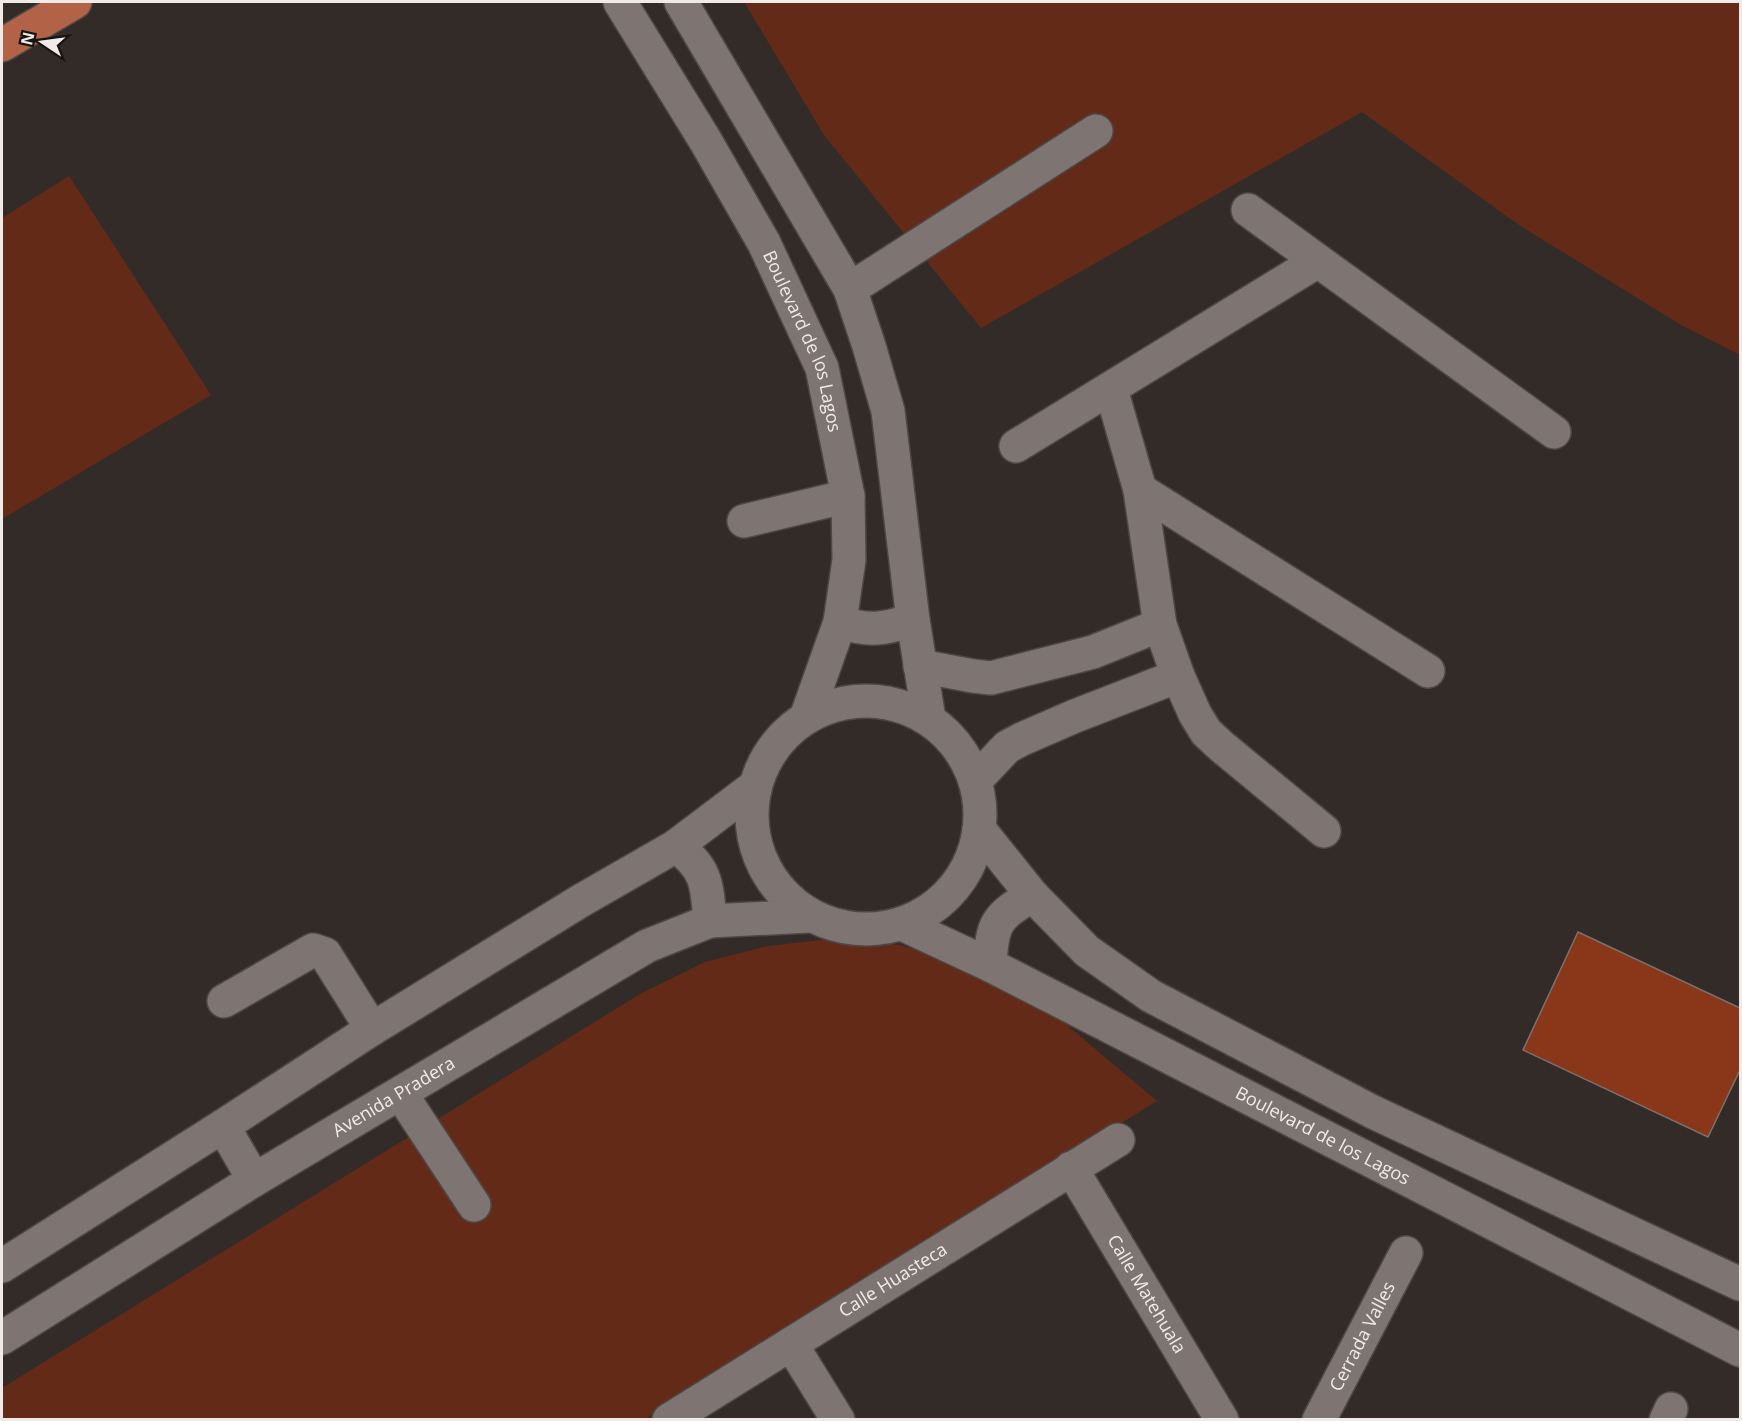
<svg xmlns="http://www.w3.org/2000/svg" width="1742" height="1421" font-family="'Open Sans',sans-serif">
<rect width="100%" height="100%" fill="#332b28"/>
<g fill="#632b17">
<path d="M744,2H1740V355L1681,325L1519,225L1362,112L981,328L824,135Z"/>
<path d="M69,176L211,395L2,519V218Z"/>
<path d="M830,939L900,945L964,964L1042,1004L1157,1101L645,1419L2,1420V1388L640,994L705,962L768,946Z"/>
</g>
<path fill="#8a3719" stroke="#7a706d" stroke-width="1.5" d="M1578,932L1740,1008V1070L1708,1137L1523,1050Z"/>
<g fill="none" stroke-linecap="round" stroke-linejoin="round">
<defs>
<g id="minor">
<path id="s1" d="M620,2L705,140L764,243L822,368L848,496L849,560L840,622L807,715"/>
<path d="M681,2L850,289L869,346L888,411L913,620L929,719"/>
<path d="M1248,210L1554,432"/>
<path d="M850,289L1096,131"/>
<path d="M1111,389L1140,490L1160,625L1178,676L1195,714L1206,732L1221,746L1324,831"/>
<path d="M1016,446L1318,261"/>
<path d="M1140,490L1428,671"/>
<path d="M744,521L848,496"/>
<path d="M840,622C869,632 884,629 913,620"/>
<path d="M920,666L973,676L991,678L1093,652L1160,625"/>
<circle cx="866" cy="815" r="114"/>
<path d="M975,781L1007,747L1022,739L1075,716L1178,676"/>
<path d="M979,829L1032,895L1087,951L1151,996L1373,1112L1740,1284"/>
<path d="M676,846C707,868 707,885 710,921"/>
<path id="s2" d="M902,924L990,965L1740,1350"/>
<path d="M990,965C992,922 996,918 1032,895"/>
<path d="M224,1001L313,950L325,954L372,1029"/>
<path d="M401,1094L474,1205"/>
<path d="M223,1126L254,1180"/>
<path id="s3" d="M1071,1168L1222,1420"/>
<path d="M2,1266L223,1126L372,1029L582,900L676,846L754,787"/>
<path id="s4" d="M2,1338L254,1180L647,946L710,921L810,916"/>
<path d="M791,1344L838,1420"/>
<path id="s5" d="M669,1420L1118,1140"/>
<path id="s6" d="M1319,1420L1406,1253"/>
<path d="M1666,1420L1671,1409"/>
</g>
<path id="major" d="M2,45L75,2"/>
</defs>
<use href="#minor" stroke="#4d4745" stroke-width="36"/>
<use href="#major" stroke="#4d4745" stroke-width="36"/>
<use href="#minor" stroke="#7e7471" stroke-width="33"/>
<use href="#major" stroke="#b26246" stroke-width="33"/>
</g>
<g text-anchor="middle" stroke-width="6" stroke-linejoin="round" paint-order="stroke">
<g font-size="18" fill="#f0ebe9" stroke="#181413">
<text dy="6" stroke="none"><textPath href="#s1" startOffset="387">Boulevard de los Lagos</textPath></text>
<text dy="6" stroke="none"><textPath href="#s4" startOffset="460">Avenida Pradera</textPath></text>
<text dy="6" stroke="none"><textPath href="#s2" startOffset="471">Boulevard de los Lagos</textPath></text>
<text dy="6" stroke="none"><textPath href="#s5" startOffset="264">Calle Huasteca</textPath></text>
<text dy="6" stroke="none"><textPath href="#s3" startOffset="147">Calle Matehuala</textPath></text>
<text dy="6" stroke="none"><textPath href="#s6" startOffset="94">Cerrada Valles</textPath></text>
</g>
</g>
<rect width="1742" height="1421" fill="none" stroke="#f0ebe9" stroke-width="6"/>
<g transform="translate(42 42) rotate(283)" stroke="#181413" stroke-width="4.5" paint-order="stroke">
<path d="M0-4.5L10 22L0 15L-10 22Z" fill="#f0ebe9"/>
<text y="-9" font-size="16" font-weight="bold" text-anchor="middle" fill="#f0ebe9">N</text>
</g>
</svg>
